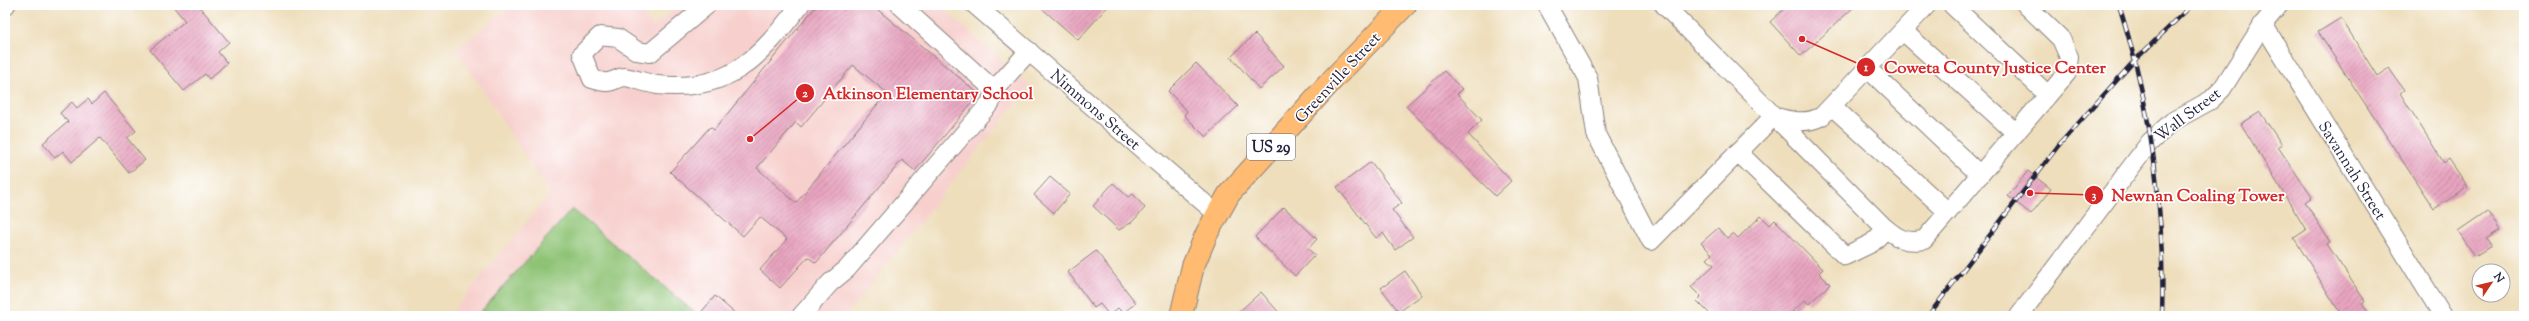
<svg xmlns="http://www.w3.org/2000/svg" width="2529" height="321" font-family="'Sorts Mill Goudy',serif">
<defs>
<pattern id="building-hatch" width="6" height="6" patternUnits="userSpaceOnUse"><rect width="6" height="6" fill="#e8a4bf"/><path d="M-1 1l2-2M0 6l6-6M5 7l2-2" fill="none" stroke="#bc859c"/></pattern>
</defs>
<rect width="100%" height="100%" fill="#fff"/>
<filter id="ink" filterUnits="userSpaceOnUse"><feTurbulence type="fractalNoise" baseFrequency=".025" numOctaves="2"/><feDisplacementMap in="SourceGraphic" scale="8" xChannelSelector="R" yChannelSelector="G"/><feConvolveMatrix kernelMatrix="1 2 1 2 8 2 1 2 1" color-interpolation-filters="sRGB"/></filter>
<filter id="wash" filterUnits="userSpaceOnUse"><feTurbulence type="fractalNoise" baseFrequency=".012" numOctaves="4" result="noise"/><feDisplacementMap in="SourceGraphic" scale="16" xChannelSelector="R" yChannelSelector="G"/><feGaussianBlur stdDeviation="0.9" result="paint"/><feColorMatrix in="noise" values="0 0 0 0 0 0 0 0 0 0 0 0 0 0 0 0 0 1.4 0 .05"/><feComposite in="paint" operator="in"/></filter>
<g filter="url(#wash)">
<rect width="100%" height="100%" fill="#eedebc"/>
<path fill="#f7d0cd" d="M512,5H634L653,26L682,5H939L1030,85L845,316H449L550,194L456,49Z"/>
<path fill="#8ec375" stroke="#587258" d="M572,209L695,313L692,316H477Z"/>
<g id="blocks">
<g fill="url(#building-hatch)" fill-rule="evenodd">
<path d="M172,5H198L229,42L218,52L227,63L209,79L205,74L184,91L150,50L185,21Z"/>
<path d="M817,5H872L979,94L915,171L902,160L816,263L808,257L780,288L760,270L787,239L760,217L743,236L670,172L710,127L714,130ZM853,65L887,93L796,203L757,168L796,122L801,127Z"/>
<path d="M1038,5H1109L1078,40Z"/>
<path d="M1788,5H1856L1801,56L1770,22Z"/>
<path d="M2341,18L2377,76L2389,68L2404,90L2400,93L2444,163L2449,159L2468,187L2434,209L2318,32Z"/>
<path d="M1255,34L1284,66L1259,89L1231,57Z"/>
<path d="M1196,63L1238,106L1206,137L1184,115L1187,111L1168,91Z"/>
<path d="M1444,71L1462,89L1457,94L1482,120L1468,134L1511,181L1495,196L1406,106Z"/>
<path d="M104,93L136,131L127,138L145,160L129,173L100,138L72,162L63,151L55,158L43,143L68,122L60,113L72,102L77,108L88,99L92,104Z"/>
<path d="M2260,112L2282,145L2278,147L2312,197L2305,202L2330,242L2327,244L2365,301L2362,303L2371,316H2342L2294,238L2306,230L2241,124Z"/>
<path d="M1371,162L1402,203L1392,210L1413,237L1395,250L1383,233L1376,238L1337,187Z"/>
<path d="M2028,171L2051,189L2031,214L2008,196Z"/>
<path d="M1050,177L1070,194L1054,213L1034,195Z"/>
<path d="M1113,183L1128,197L1133,194L1145,208L1132,222L1119,230L1093,206Z"/>
<path d="M1284,207L1317,239L1308,249L1315,255L1295,276L1255,237Z"/>
<path d="M2487,211L2500,230L2486,239L2491,246L2475,256L2458,231Z"/>
<path d="M1761,216L1770,225L1775,220L1823,269L1819,273L1830,284L1809,304L1805,300L1788,316H1712L1697,301L1701,297L1691,287L1714,265L1707,259L1712,254L1701,243L1718,228L1727,238L1733,233L1738,238Z"/>
<path d="M1096,251L1136,303L1123,313L1118,308L1109,315L1100,304L1094,308L1068,272Z"/>
<path d="M1405,271L1422,295L1399,312L1381,288Z"/>
<path d="M1261,292L1282,316H1234Z"/>
<path d="M715,296L738,316H698Z"/>
</g>
</g>
</g>
<g filter="url(#ink)">
<use href="#blocks" fill-opacity="0" stroke="#88807c" stroke-width="1"/>
<g fill="none" stroke-linecap="round" stroke-linejoin="round">
<defs>
<g id="minor">
<path d="M707,5L650,53L637,51L618,38L600,36L582,54L592,79C597,80 603,83 607,82C613,82 619,77 625,77C636,79 646,83 657,85C730,93 760,57 800,5"/>
<path d="M900,5L994,90"/>
<path d="M975,5L1217,214"/>
<path d="M1547,5L1588,78L1596,134L1651,241L1774,116C1790,121 1806,125 1822,116L1927,5"/>
<path d="M1664,5L1883,226C1898,239 1905,243 1924,240L2067,73L2069,57L2061,39L2026,5"/>
<path d="M1952,5L2048,95"/>
<path d="M5,6L6,5"/>
<path d="M2263,24L2443,316"/>
<path d="M1903,31L2016,133"/>
<path d="M1868,69L1980,175"/>
<path d="M1833,107L1948,212"/>
<path d="M1738,152L1845,256L1872,243L1886,229"/>
<path d="M801,316L830,283L847,269L991,102L994,90L1029,51"/>
<path d="M2019,316L2150,142L2173,121L2211,100L2222,89L2263,24L2279,5"/>
</g>
<path id="major" d="M1181,316L1193,266L1207,233L1229,194L1332,80L1405,5"/>
</defs>
<use href="#minor" stroke="#88807c" stroke-width="20"/>
<use href="#major" stroke="#88807c" stroke-width="24"/>
<use href="#minor" stroke="#fff" stroke-width="18"/>
<use href="#major" stroke="#febb71" stroke-width="22"/>
<defs>
<g id="rail">
<path d="M2119,5C2151,105 2165,211 2162,316"/>
<path d="M1928,316L2058,146L2135,60L2192,5"/>
</g>
</defs>
<use href="#rail" stroke="#22223b" stroke-width="4.5"/>
<use href="#rail" stroke="#fff" stroke-width="3" stroke-dasharray="9" stroke-linecap="butt"/>
</g>
</g>
<g text-anchor="middle" stroke-width="3.5" stroke-linejoin="round" paint-order="stroke">
<rect fill="#fff" stroke="#646476" stroke-width="1" x="1247" y="134" width="48" height="26" rx="3"/>
<g font-size="15" font-weight="bold" fill="#22223b">
<text x="1271" y="152">US 29</text>
</g>
<g font-size="16" fill="#22223b" stroke="#fff">
<text transform="translate(1337 77) rotate(-47)" y="6">Greenville Street</text>
<text transform="translate(1096 109) rotate(41)" y="6">Nimmons Street</text>
<text transform="translate(2187 114) rotate(-37)" y="6">Wall Street</text>
<text transform="translate(2353 170) rotate(58)" y="6">Savannah Street</text>
</g>
</g>
<path fill="none" stroke="#d62828" stroke-width="1.5" d="M1802 39L1866 67M750 139L805 93M2030 193L2094 195"/>
<g fill="#d62828" stroke="#fff" stroke-width="1.5">
<circle cx="1802" cy="39" r="4"/>
<circle cx="750" cy="139" r="4"/>
<circle cx="2030" cy="193" r="4"/>
<circle cx="1866" cy="67" r="10"/>
<circle cx="805" cy="93" r="10"/>
<circle cx="2094" cy="195" r="10"/>
</g>
<g font-size="12" text-anchor="middle" font-weight="bold" fill="#fff">
<text x="1866" y="71">1</text>
<text x="805" y="97">2</text>
<text x="2094" y="199">3</text>
</g>
<g font-size="17" text-anchor="middle" font-weight="bold" fill="#d62828" stroke="#fff" stroke-width="3.5" stroke-linejoin="round" paint-order="stroke">
<text x="1995" y="73">Coweta County Justice Center</text>
<text x="928" y="99">Atkinson Elementary School</text>
<text x="2198" y="201">Newnan Coaling Tower</text>
</g>
<rect width="2529" height="321" fill="none" stroke="#fff" stroke-width="20"/>
<g transform="translate(2491 283) rotate(55)"><circle r="19" fill="#ffffff" stroke="#a7a7b1"/>
<path d="M0-3L7 15L0 10L-7 15Z" fill="#c8321e"/>
<text y="-6" font-size="11" font-weight="bold" text-anchor="middle" fill="#22223b">N</text>
</g>
</svg>
